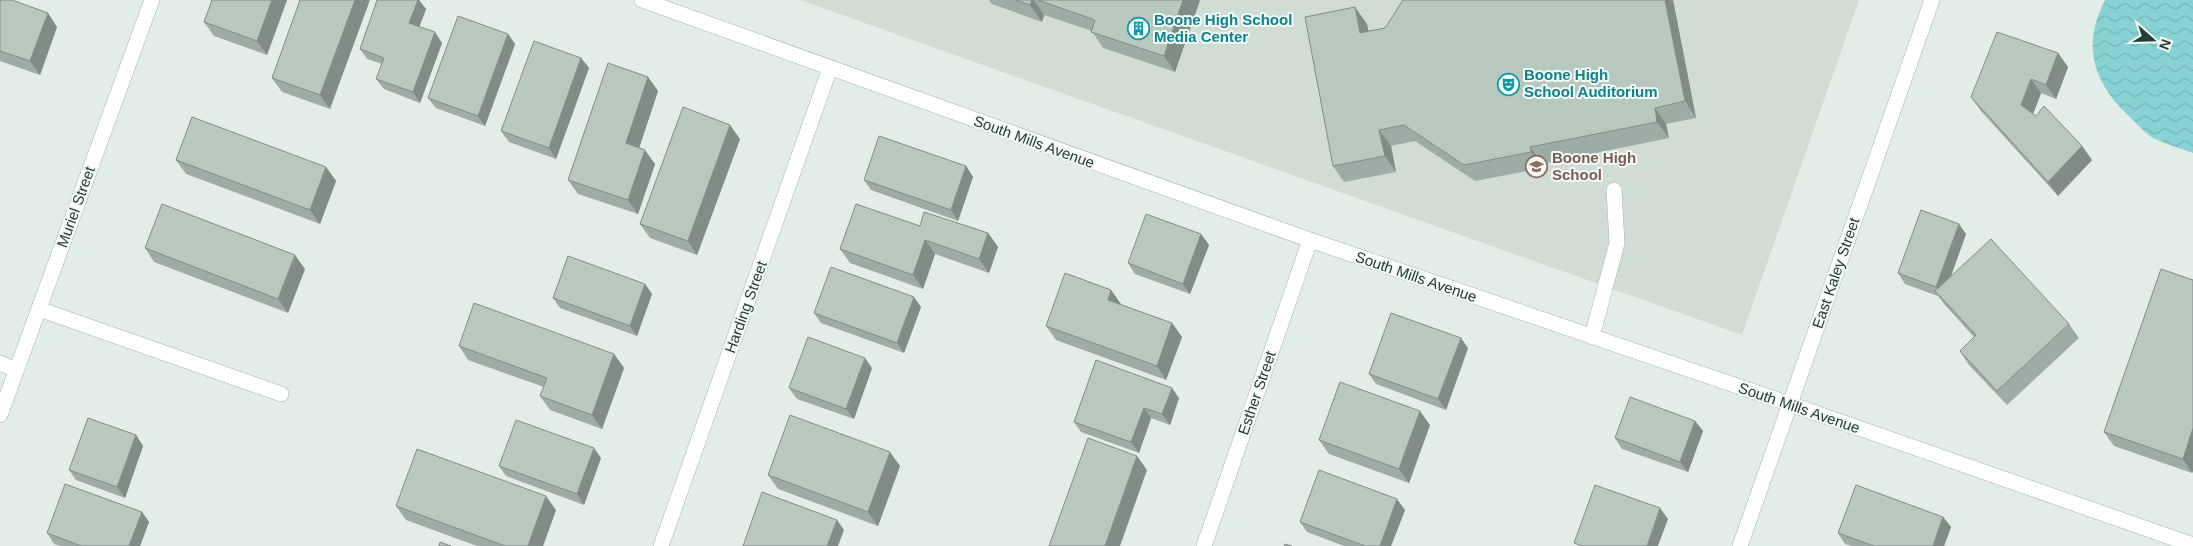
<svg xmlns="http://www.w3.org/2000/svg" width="2193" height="546" font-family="Arial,sans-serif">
<defs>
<pattern id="water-waves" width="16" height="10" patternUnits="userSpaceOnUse" patternTransform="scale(1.25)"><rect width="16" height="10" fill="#88d2d4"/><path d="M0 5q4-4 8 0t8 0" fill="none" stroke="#75b5b6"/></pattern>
</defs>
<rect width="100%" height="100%" fill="#e2ede7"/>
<path fill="#d0ddd5" d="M800,0H1859L1742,335Z"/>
<path fill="url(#water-waves)" d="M2105,0H2193V153C2180,148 2166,144 2153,138C2146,134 2139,126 2133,120C2095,86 2080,48 2105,0Z"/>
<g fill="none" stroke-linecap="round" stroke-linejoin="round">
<defs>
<g id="minor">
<path d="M642,0L1310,240L1790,404L2193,545"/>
<path d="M39,309L281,394"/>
<path d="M1592,337L1617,243L1614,190"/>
<path d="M0,363L16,370"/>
<path d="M0,415L152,0"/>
<path d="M661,546L830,68"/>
<path d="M1204,546L1310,240"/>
<path d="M1740,546L1932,0"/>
</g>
</defs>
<use href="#minor" stroke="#a4b5ad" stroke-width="16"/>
<use href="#minor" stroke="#fff" stroke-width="15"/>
</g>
<g fill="#9daca4">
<path d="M0,0L57,27L40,75L0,61Z"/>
<path d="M212,0H287L267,55L214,36L204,22Z"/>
<path d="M300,0L330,109L282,92L272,78Z"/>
<path d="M377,0H419L426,9L419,27L442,43L420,103L384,89L376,79L382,64L367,59L360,49Z"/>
<path d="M989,0H1200L1175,72L1103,48L1092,31L1044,15L1042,22L992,4Z"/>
<path d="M1403,0H1673L1696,118L1666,124L1669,138L1542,164L1543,168L1475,181L1415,141L1391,146L1396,172L1344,182L1333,166L1367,24L1368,31L1385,28Z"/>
<path d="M508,34L515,44L485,126L436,108L428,98Z"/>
<path d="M2058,53L2068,67L2056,99L2041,93L2033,114L2082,146L2092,160L2058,196L1981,111L1971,97Z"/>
<path d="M581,58L589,68L556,159L509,142L501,131Z"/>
<path d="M648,77L658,91L639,148L655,164L638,214L578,194L568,180Z"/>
<path d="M740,139L697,255L650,238L640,224Z"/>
<path d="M176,160L326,167L336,181L320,224L186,174Z"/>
<path d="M966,166L973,177L958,221L871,190L864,180Z"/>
<path d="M920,226L988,233L998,247L989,273L935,254L923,289L850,263L840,249Z"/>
<path d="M1201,234L1209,245L1190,294L1135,274L1128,263Z"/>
<path d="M1966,234L1951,276L2069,324L2079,338L2007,405L1969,365L1960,351L1974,337L1945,305L1938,296L1905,284L1898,273Z"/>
<path d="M145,248L305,269L288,313L154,262Z"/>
<path d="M2193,280V471L2192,473L2114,446L2104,432Z"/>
<path d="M645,284L652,294L637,336L560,308L553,298Z"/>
<path d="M1111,290L1121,305L1172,323L1182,337L1166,380L1056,340L1046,326Z"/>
<path d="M921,307L904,353L821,323L814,313Z"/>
<path d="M459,346L614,354L624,368L602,429L550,410L540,396L544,387L468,360Z"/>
<path d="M1468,348L1446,410L1376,384L1369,374Z"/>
<path d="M872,368L854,419L797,399L789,388Z"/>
<path d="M1179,398L1170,425L1151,418L1139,453L1081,432L1074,422Z"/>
<path d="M1695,421L1703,431L1688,472L1622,449L1615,438Z"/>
<path d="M1430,425L1409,483L1329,454L1319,440Z"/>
<path d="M136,435L143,446L125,498L76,480L69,470Z"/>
<path d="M601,458L584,505L506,476L499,466Z"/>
<path d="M900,466L878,526L778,489L768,475Z"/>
<path d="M396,506L556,510L543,546H477L406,520Z"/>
<path d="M1405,510L1391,546H1344L1307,532L1300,522Z"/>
<path d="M142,512L149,522L140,546H60L54,544L47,533Z"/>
<path d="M1943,517L1951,527L1944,546H1852L1845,544L1838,533Z"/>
</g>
<g fill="#808c86">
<path d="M272,0H287L267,55L257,41Z"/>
<path d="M355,0H370L330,109L320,95Z"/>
<path d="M418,0H419L426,9L417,33L409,23Z"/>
<path d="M1032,0H1034L1044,15L1042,22L1030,5Z"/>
<path d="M1183,0H1200L1175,72L1164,56Z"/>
<path d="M1665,0H1673L1696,118L1685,101Z"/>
<path d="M1355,7L1367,24L1372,49L1360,33Z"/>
<path d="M48,13L57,27L40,75L30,61Z"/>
<path d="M435,32L442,43L420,103L413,92Z"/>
<path d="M508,34L515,44L485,126L478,116Z"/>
<path d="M2058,53L2068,67L2056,99L2046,85Z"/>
<path d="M581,58L589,68L556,159L549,148Z"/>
<path d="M648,77L658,91L636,157L626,143Z"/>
<path d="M2031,79L2041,93L2031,119L2021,105Z"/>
<path d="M1655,108L1666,124L1669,138L1657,122Z"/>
<path d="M730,125L740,139L697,255L688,241Z"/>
<path d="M1379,130L1391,146L1396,172L1385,156Z"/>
<path d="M2082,146L2092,160L2058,196L2048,182Z"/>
<path d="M1530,147L1542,164L1543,168L1531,152Z"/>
<path d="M645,150L655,164L638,214L628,200Z"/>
<path d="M966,166L973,177L958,221L951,210Z"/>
<path d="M326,167L336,181L320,224L310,210Z"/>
<path d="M1959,224L1966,234L1943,298L1936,287Z"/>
<path d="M988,233L998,247L989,273L979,259Z"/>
<path d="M1201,234L1209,245L1190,294L1183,284Z"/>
<path d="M925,240L935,254L923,289L913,275Z"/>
<path d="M295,255L305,269L288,313L278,299Z"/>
<path d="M645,284L652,294L637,336L630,326Z"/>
<path d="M1111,290L1121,304L1117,314L1108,300Z"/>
<path d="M914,297L921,307L904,353L897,343Z"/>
<path d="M1172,323L1182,337L1166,380L1157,366Z"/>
<path d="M1461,338L1468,348L1446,410L1438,399Z"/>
<path d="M614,354L624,368L602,429L592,415Z"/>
<path d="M865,358L872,368L854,419L846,409Z"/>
<path d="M1172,388L1179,398L1170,425L1162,414Z"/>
<path d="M1144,408L1151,418L1139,453L1131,442Z"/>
<path d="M1420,411L1430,425L1409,483L1399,469Z"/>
<path d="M1695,421L1703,431L1688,472L1680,462Z"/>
<path d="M2193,428V471L2192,473L2183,459Z"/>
<path d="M136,435L143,446L125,498L117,487Z"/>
<path d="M594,448L601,458L584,505L577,494Z"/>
<path d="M890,452L900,466L878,526L868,512Z"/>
<path d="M1137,456L1147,470L1120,546H1105Z"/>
<path d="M546,496L556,510L543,546H528Z"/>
<path d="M1397,499L1405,510L1391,546H1380Z"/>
<path d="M1660,508L1668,519L1658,546H1647Z"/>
<path d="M142,512L149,522L140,546H129Z"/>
<path d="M1943,517L1951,527L1944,546H1933Z"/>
<path d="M837,520L844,530L838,546H827Z"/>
</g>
<g fill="#b7c8bf" stroke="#808c86">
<path d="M0,0H12L48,13L30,61L0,51Z"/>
<path d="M212,0H272L257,41L204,22Z"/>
<path d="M300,0H355L320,95L272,78Z"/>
<path d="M377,0H418L409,23L435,32L413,92L376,79L384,58L360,49Z"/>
<path d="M1015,0H1032L1030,5Z"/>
<path d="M1038,0H1183L1164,56L1091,32L1095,20Z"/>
<path d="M1403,0H1665L1685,101L1655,108L1657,122L1530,147L1531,152L1464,165L1404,125L1379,130L1385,156L1333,166L1305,17L1355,7L1360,33L1385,28Z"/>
<path d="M458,16L508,34L478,116L428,98Z"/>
<path d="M1997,32L2058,53L2046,85L2031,79L2021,105L2036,116L2044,106L2082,146L2048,182L1971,97Z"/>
<path d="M534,41L581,58L549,148L501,131Z"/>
<path d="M608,63L648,77L626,143L645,150L628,200L568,180Z"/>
<path d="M683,107L730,125L688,241L640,224Z"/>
<path d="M192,117L326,167L310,210L176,160Z"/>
<path d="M879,136L966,166L951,210L864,180Z"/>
<path d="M162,204L295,255L278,299L145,248Z"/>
<path d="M856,204L920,226L924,212L988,233L979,259L925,240L913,275L840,249Z"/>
<path d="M1921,210L1959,224L1936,287L1898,273Z"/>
<path d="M1146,214L1201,234L1183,284L1128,263Z"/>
<path d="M1991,239L2069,324L1997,391L1960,351L1976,335L1935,291Z"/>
<path d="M568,256L645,284L630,326L553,298Z"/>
<path d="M831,267L914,297L897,343L814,313Z"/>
<path d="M2161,269L2193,280V428L2183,459L2104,432Z"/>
<path d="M1065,273L1111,290L1108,300L1172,323L1157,366L1046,326Z"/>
<path d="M474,303L614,354L592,415L540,396L547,378L459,346Z"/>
<path d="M1391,313L1461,338L1438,399L1369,374Z"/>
<path d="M808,337L865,358L846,409L789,388Z"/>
<path d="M1096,360L1172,388L1162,414L1144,408L1131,442L1074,422Z"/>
<path d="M1340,382L1420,411L1399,469L1319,440Z"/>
<path d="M1630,397L1695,421L1680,462L1615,438Z"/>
<path d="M790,415L890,452L868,512L768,475Z"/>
<path d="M88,418L136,435L117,487L69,470Z"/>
<path d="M516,420L594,448L577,494L499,466Z"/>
<path d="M1088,438L1137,456L1105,546H1049Z"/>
<path d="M417,449L546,496L528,546H505L396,506Z"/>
<path d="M1319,470L1397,499L1380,546H1365L1300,522Z"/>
<path d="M65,484L142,512L129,546H81L47,533Z"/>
<path d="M1595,485L1660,508L1647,546H1582L1574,543Z"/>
<path d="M1856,485L1943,517L1933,546H1874L1838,533Z"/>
<path d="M762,492L837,520L827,546H743Z"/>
<path d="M440,542L451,546H439Z"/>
<path d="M1285,544L1292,546H1284Z"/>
</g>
<defs>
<symbol id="building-ring" viewBox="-11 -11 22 22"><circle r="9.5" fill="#f3f9f5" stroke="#0f9aa8" stroke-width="1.5"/><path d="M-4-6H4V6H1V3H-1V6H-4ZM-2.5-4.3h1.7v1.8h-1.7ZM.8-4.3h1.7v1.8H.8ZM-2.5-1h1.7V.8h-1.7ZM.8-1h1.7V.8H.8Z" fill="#0f9aa8"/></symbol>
<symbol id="theatre-ring" viewBox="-11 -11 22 22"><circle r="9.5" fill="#f3f9f5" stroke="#0f9aa8" stroke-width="1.5"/><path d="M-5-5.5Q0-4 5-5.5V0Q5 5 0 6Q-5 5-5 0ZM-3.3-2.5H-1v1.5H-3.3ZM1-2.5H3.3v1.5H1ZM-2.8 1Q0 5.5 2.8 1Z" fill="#0f9aa8"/></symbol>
<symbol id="school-ring" viewBox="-11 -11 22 22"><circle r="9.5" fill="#f3f9f5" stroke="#8d6e63" stroke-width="1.5"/><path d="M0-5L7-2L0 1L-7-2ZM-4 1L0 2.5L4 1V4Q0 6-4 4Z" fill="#8d6e63"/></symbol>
</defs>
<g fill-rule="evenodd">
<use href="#building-ring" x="1126" y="16" width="25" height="25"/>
<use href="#theatre-ring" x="1496" y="72" width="25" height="25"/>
<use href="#school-ring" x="1524" y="154" width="25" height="25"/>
</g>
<g text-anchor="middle" stroke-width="4" stroke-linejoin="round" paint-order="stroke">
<g font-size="15" font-weight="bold" fill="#0d838f" stroke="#f3f9f5" text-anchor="start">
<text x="1154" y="25">Boone High School<tspan x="1154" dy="17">Media Center</tspan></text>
<text x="1524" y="80">Boone High<tspan x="1524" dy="17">School Auditorium</tspan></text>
</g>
<g font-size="15" fill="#213f33" stroke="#f3f9f5">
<text transform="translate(1034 142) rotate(20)" y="5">South Mills Avenue</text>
<text transform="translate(76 207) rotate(-70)" y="5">Muriel Street</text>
<text transform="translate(1836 273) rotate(-71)" y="5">East Kaley Street</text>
<text transform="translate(1416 277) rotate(19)" y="5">South Mills Avenue</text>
<text transform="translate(746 307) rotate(-70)" y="5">Harding Street</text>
<text transform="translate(1257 393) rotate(-71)" y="5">Esther Street</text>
<text transform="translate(1799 408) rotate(19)" y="5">South Mills Avenue</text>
</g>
<g font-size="15" font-weight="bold" fill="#785e54" stroke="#f3f9f5" text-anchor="start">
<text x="1552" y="163">Boone High<tspan x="1552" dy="17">School</tspan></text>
</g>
</g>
<g transform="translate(2153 40) rotate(110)" stroke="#f3f9f5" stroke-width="4" paint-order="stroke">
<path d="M0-4L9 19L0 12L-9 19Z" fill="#213f33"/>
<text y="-8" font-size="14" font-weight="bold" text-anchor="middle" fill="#213f33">N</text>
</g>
</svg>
